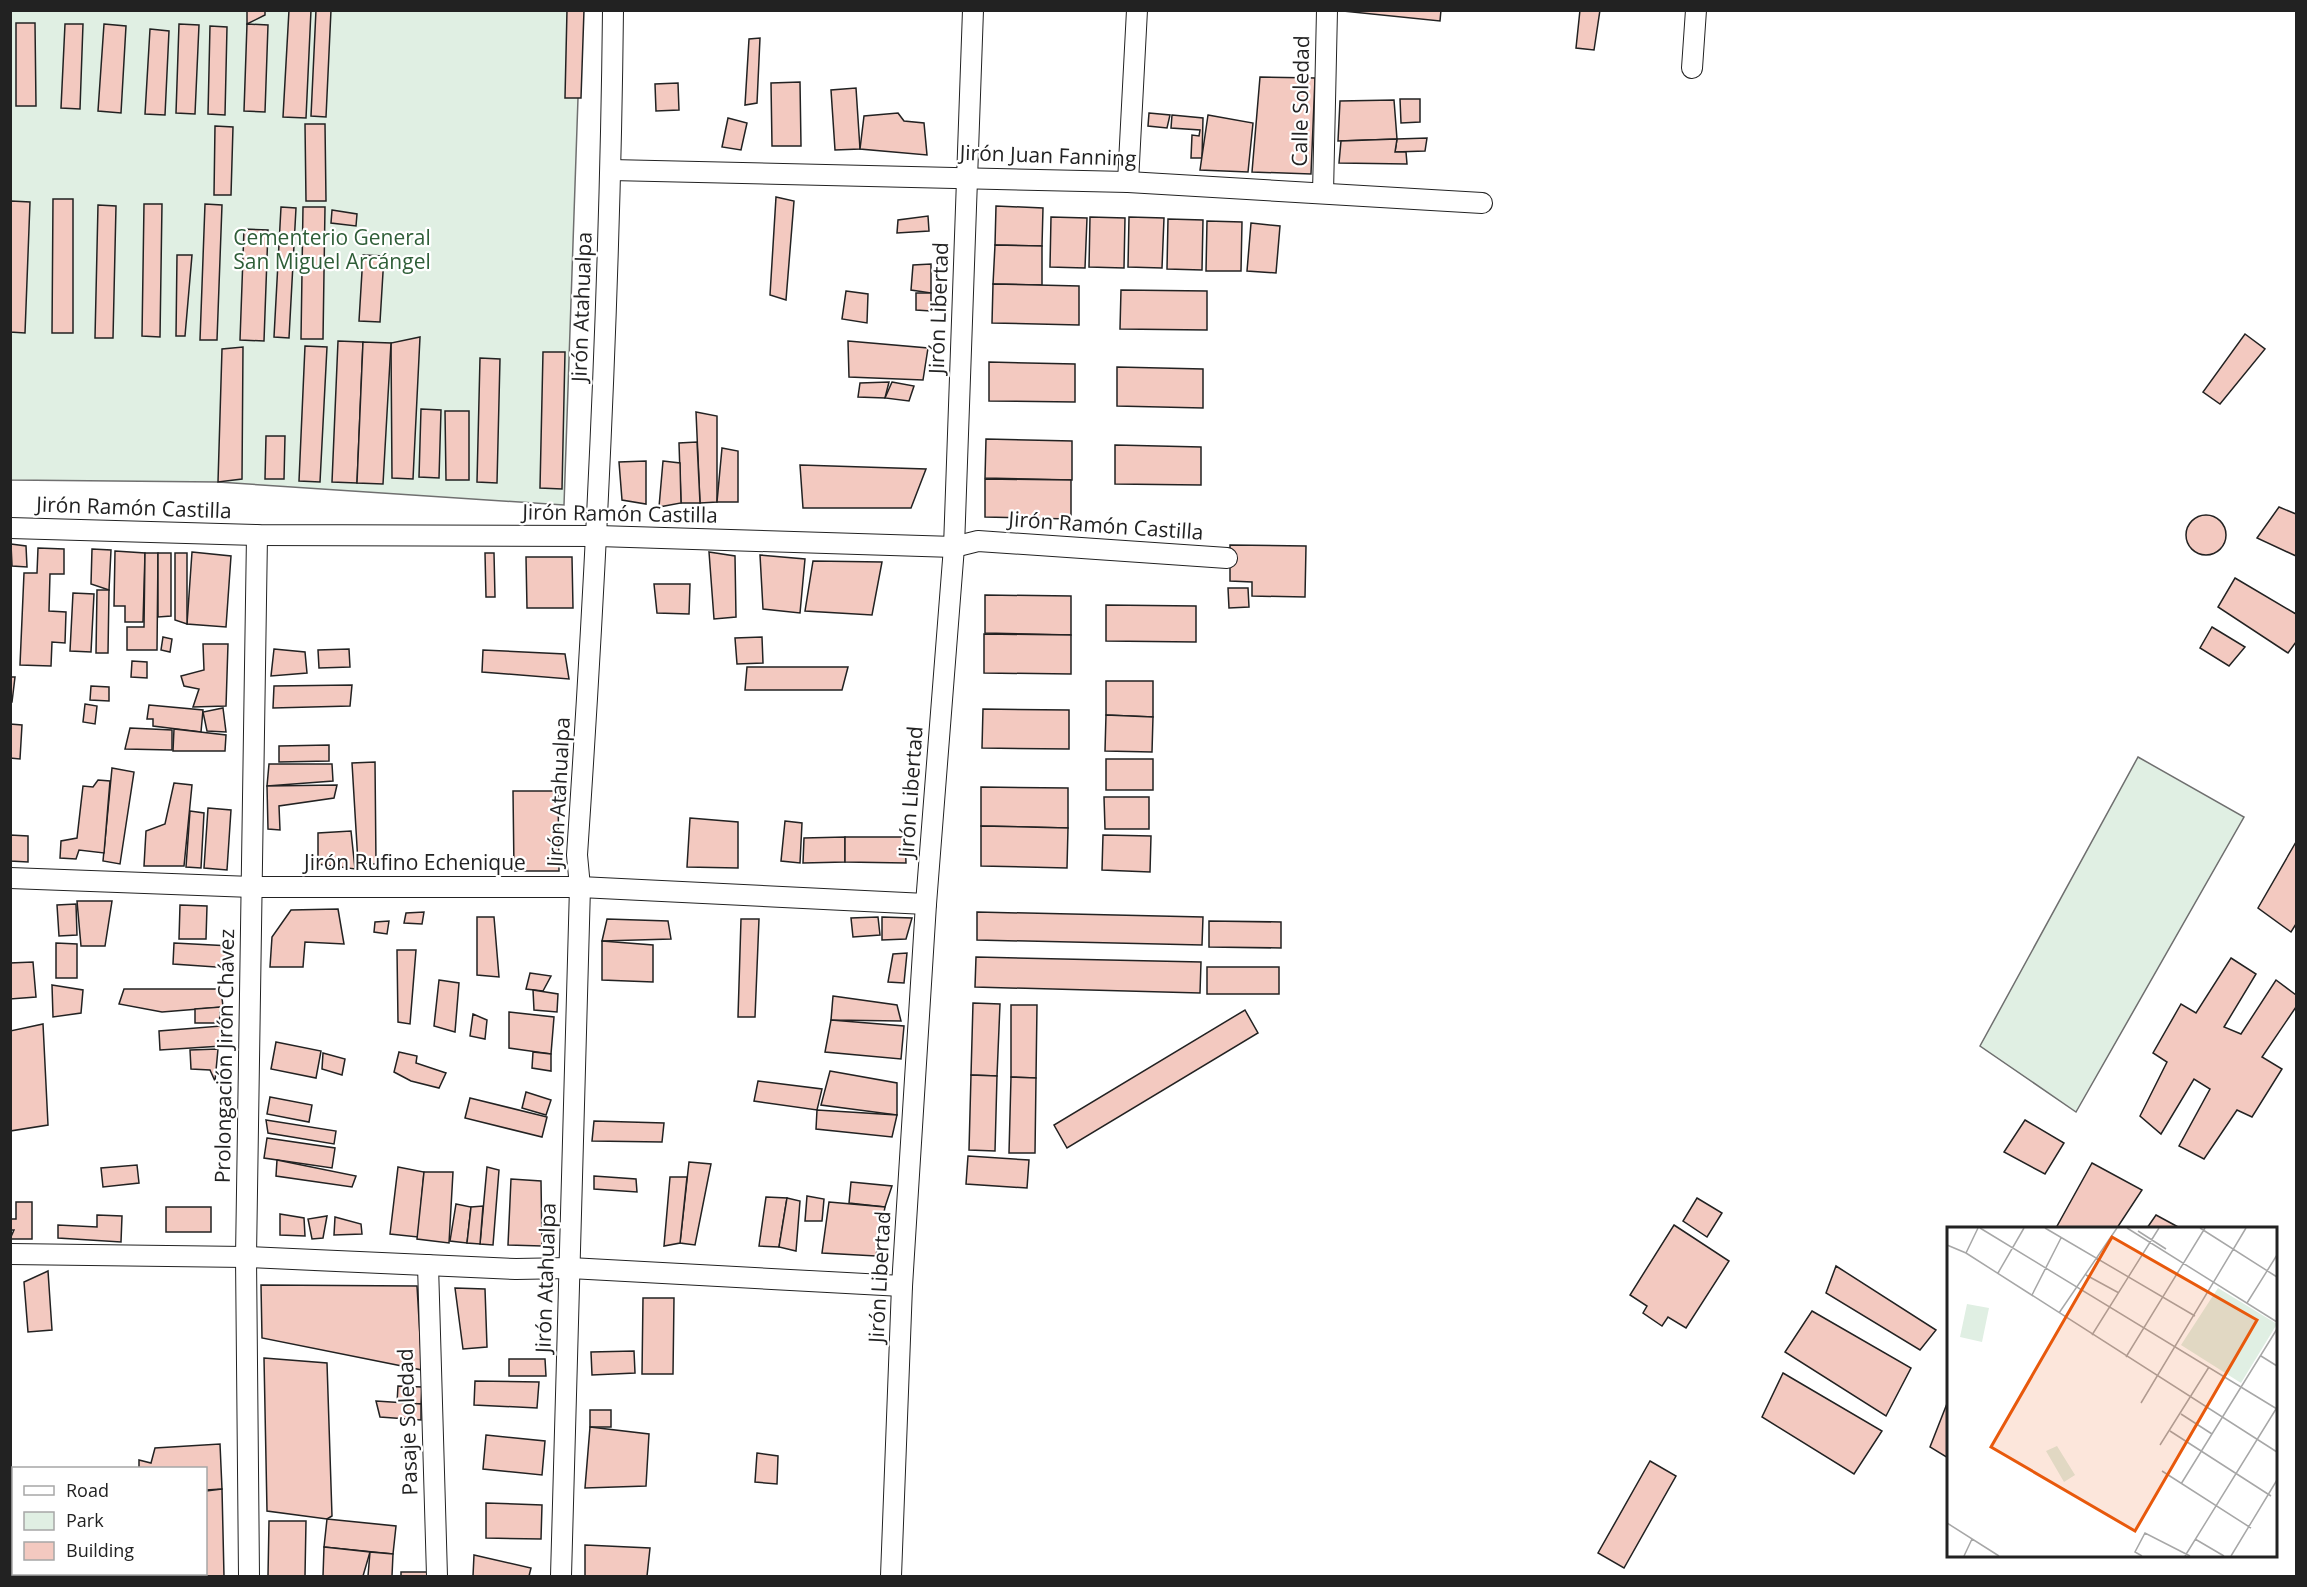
<svg xmlns="http://www.w3.org/2000/svg" width="2307" height="1587" font-family="'Open Sans',sans-serif">
<rect width="100%" height="100%" fill="#fff"/>
<g fill="#e0efe3" stroke="#6f6f6f" stroke-width="1.5">
<path d="M11,11H581L564,505L218,482L11,480Z"/>
<path d="M2138,757L2244,817L2076,1112L1980,1046Z"/>
</g>
<g fill="#f3c9c0" stroke="#222" stroke-width="1.5">
<path d="M247,10H265V15L247,24Z"/>
<path d="M289,10H311L306,118L283,117Z"/>
<path d="M316,10H331L326,117L311,116Z"/>
<path d="M567,10H584L581,98H565Z"/>
<path d="M1333,10H1441L1440,21Z"/>
<path d="M1580,10H1600L1594,50L1576,48Z"/>
<path d="M16,23H35L36,106H16Z"/>
<path d="M65,24H83L80,109L61,108Z"/>
<path d="M104,24L126,26L121,113L98,111Z"/>
<path d="M179,24L199,25L195,114L176,113Z"/>
<path d="M247,24L268,25L265,112L244,111Z"/>
<path d="M210,26L227,27L225,115L208,114Z"/>
<path d="M150,29L169,31L165,115L145,114Z"/>
<path d="M760,38L757,103L745,105L749,39Z"/>
<path d="M1260,77L1315,78L1311,174L1252,172Z"/>
<path d="M800,82L801,146H772L771,83Z"/>
<path d="M678,83L679,110L656,111L655,84Z"/>
<path d="M856,88L860,149L835,150L831,90Z"/>
<path d="M1400,99H1420V122L1401,123Z"/>
<path d="M1394,100L1397,139L1338,141L1340,101Z"/>
<path d="M898,113L904,121L924,123L927,155L860,149L864,116Z"/>
<path d="M1149,113L1170,115L1167,128L1148,126Z"/>
<path d="M1172,115L1203,118L1202,158H1191L1192,135L1199,136L1200,130L1171,128Z"/>
<path d="M1208,115L1253,123L1248,172L1200,170Z"/>
<path d="M728,118L747,123L741,150L722,147Z"/>
<path d="M305,124H325L326,201H306Z"/>
<path d="M215,126L233,127L231,195H214Z"/>
<path d="M1427,138L1425,151L1395,152L1397,139Z"/>
<path d="M1397,139L1395,152H1406L1407,164L1339,163L1341,141Z"/>
<path d="M776,197L794,201L786,300L770,295Z"/>
<path d="M53,199H73V333H52Z"/>
<path d="M11,201L30,202L25,333L10,332Z"/>
<path d="M144,204H162L160,337L142,336Z"/>
<path d="M205,204L222,205L217,340H200Z"/>
<path d="M98,205L116,206L113,338H95Z"/>
<path d="M996,206L1043,208L1042,246L995,245Z"/>
<path d="M281,207L296,208L289,338L274,337Z"/>
<path d="M303,207H325L323,339H301Z"/>
<path d="M332,210L357,214L356,226L331,223Z"/>
<path d="M928,216L929,231L897,233L898,220Z"/>
<path d="M1051,217L1087,218L1085,268L1050,267Z"/>
<path d="M1090,217L1125,218L1124,268L1089,267Z"/>
<path d="M1129,217L1164,218L1162,268L1128,267Z"/>
<path d="M1168,219L1203,220L1202,270L1167,269Z"/>
<path d="M1207,221L1242,222L1241,271H1206Z"/>
<path d="M1251,223L1280,226L1276,273L1247,271Z"/>
<path d="M244,229L268,230L264,341L240,340Z"/>
<path d="M995,245L1042,246V285L993,284Z"/>
<path d="M177,255H192L185,336H176Z"/>
<path d="M363,255L384,256L380,322L359,321Z"/>
<path d="M931,264V293L911,290L913,265Z"/>
<path d="M993,284L1079,286V325L992,323Z"/>
<path d="M1121,290L1207,291V330L1120,329Z"/>
<path d="M846,291L868,294L867,323L842,319Z"/>
<path d="M916,293H931V311L916,310Z"/>
<path d="M2245,334L2265,349L2220,404L2203,392Z"/>
<path d="M420,337L413,479L392,478L391,343Z"/>
<path d="M338,341L363,342L357,483L332,482Z"/>
<path d="M848,341L928,348L923,380L849,377Z"/>
<path d="M363,342L391,343L383,484L357,483Z"/>
<path d="M305,346L327,347L320,482L299,481Z"/>
<path d="M243,347L242,479L218,482L222,349Z"/>
<path d="M543,352H565L562,489L540,488Z"/>
<path d="M480,358L500,359L497,483L477,482Z"/>
<path d="M989,362L1075,364V402L989,401Z"/>
<path d="M1117,367L1203,369V408L1117,406Z"/>
<path d="M889,382L885,398L858,397L860,383Z"/>
<path d="M892,382L914,386L909,401L885,398Z"/>
<path d="M421,409L441,410L439,478L419,477Z"/>
<path d="M445,411H469V480H446Z"/>
<path d="M696,412L717,416V502L700,503Z"/>
<path d="M266,436H285L284,479H265Z"/>
<path d="M986,439L1072,441V480L985,478Z"/>
<path d="M697,442L700,503H681L679,443Z"/>
<path d="M1115,445L1201,447V485L1115,484Z"/>
<path d="M722,448L738,451V502H717Z"/>
<path d="M646,461V504L622,500L619,462Z"/>
<path d="M663,461L680,463L681,503L659,507Z"/>
<path d="M800,465L926,469L911,508H803Z"/>
<path d="M985,479L1071,480V519L985,517Z"/>
<path d="M2279,507L2296,514V556L2257,538Z"/>
<circle cx="2206" cy="535" r="20"/>
<path d="M11,544L26,546L27,567L12,566Z"/>
<path d="M1230,545L1306,546L1305,597L1252,596V582L1230,581Z"/>
<path d="M38,548L64,549V574H50L49,611L66,612L65,643L52,642L51,666L20,665L24,573H37Z"/>
<path d="M92,549L111,550L109,590L91,584Z"/>
<path d="M115,551L145,553L143,622H125V606H114Z"/>
<path d="M192,552L231,556L226,627L187,624Z"/>
<path d="M709,552L735,556L736,617L714,619Z"/>
<path d="M145,553H158L157,650H127V627H144Z"/>
<path d="M158,553H171V616L158,617Z"/>
<path d="M175,553H187V624L175,620Z"/>
<path d="M485,553H494L495,597H486Z"/>
<path d="M760,555L805,559L800,613L763,609Z"/>
<path d="M526,557H572L573,608H527Z"/>
<path d="M813,561L882,562L872,615L805,611Z"/>
<path d="M2235,578L2296,614V642L2288,653L2218,607Z"/>
<path d="M654,584H690L689,614L657,613Z"/>
<path d="M1228,588H1248L1249,607L1229,608Z"/>
<path d="M97,590H109L108,653H96Z"/>
<path d="M73,593L94,594L91,652L70,651Z"/>
<path d="M985,595L1071,596V635L985,633Z"/>
<path d="M1106,605L1196,606V642L1106,641Z"/>
<path d="M2212,627L2245,647L2229,666L2200,648Z"/>
<path d="M984,634L1071,635V674L984,673Z"/>
<path d="M163,637L172,639L170,652L161,650Z"/>
<path d="M762,637L763,663L737,664L735,638Z"/>
<path d="M203,644H228L226,706L193,707L199,689L184,686L181,676L204,670Z"/>
<path d="M274,649L305,652L307,673L271,676Z"/>
<path d="M349,649L350,667L319,668L318,650Z"/>
<path d="M483,650L565,654L569,679L482,672Z"/>
<path d="M132,661L147,662V678L131,677Z"/>
<path d="M747,667H848L842,690H745Z"/>
<path d="M10,677H15L12,702H10Z"/>
<path d="M1106,681H1153V717L1106,715Z"/>
<path d="M352,685L350,706L273,708L274,686Z"/>
<path d="M91,686L109,687V701L90,700Z"/>
<path d="M85,704L97,706L95,724L83,722Z"/>
<path d="M149,705L203,710L201,732L153,726V719H147Z"/>
<path d="M223,708L226,732L207,731L203,712Z"/>
<path d="M983,709L1069,710V749L982,748Z"/>
<path d="M1106,715L1153,717L1152,752L1105,751Z"/>
<path d="M10,724L22,725L20,759L10,758Z"/>
<path d="M130,728L172,730V750L125,749Z"/>
<path d="M174,729L226,735L225,751H173Z"/>
<path d="M329,745V761L279,762V746Z"/>
<rect x="1106" y="759" width="47" height="31"/>
<path d="M375,762L376,864L358,863L352,763Z"/>
<path d="M269,764H332L333,781L267,786Z"/>
<path d="M112,768L134,772L120,864L103,861Z"/>
<path d="M98,780L110,781L104,853L79,850L76,859L60,858L61,841L77,838L83,786L93,787Z"/>
<path d="M174,783L192,785L184,866H144L146,831L165,824Z"/>
<path d="M337,785L334,798L279,806L280,830L268,829L267,786Z"/>
<path d="M981,787L1068,788V828L981,826Z"/>
<path d="M513,791H558L559,871H514Z"/>
<path d="M1104,797H1149V829H1105Z"/>
<path d="M208,808L231,810L227,870L204,868Z"/>
<path d="M190,811L204,813L201,868L186,867Z"/>
<path d="M690,818L738,822V868L687,867Z"/>
<path d="M785,821L802,823L800,863L781,861Z"/>
<path d="M981,826L1068,828L1067,868L981,866Z"/>
<path d="M351,831L355,869L318,864V833Z"/>
<path d="M10,835L28,836V862L10,861Z"/>
<path d="M1103,835L1151,836L1150,872L1102,870Z"/>
<path d="M845,837V862L803,863L804,838Z"/>
<path d="M845,837H905L906,863L845,862Z"/>
<path d="M2296,842V924L2291,932L2258,908Z"/>
<path d="M77,901H112L105,946H81Z"/>
<path d="M76,904L77,935L59,936L57,905Z"/>
<path d="M180,905L207,906L206,939H179Z"/>
<path d="M338,909L344,944L305,942L303,967H270L272,937L291,910Z"/>
<path d="M424,912L422,924L404,923L406,913Z"/>
<path d="M977,912L1203,917L1202,945L977,940Z"/>
<path d="M477,917H494L499,977L477,975Z"/>
<path d="M878,917L880,935L853,937L851,918Z"/>
<path d="M882,917L912,918L906,939L882,940Z"/>
<path d="M607,919L668,921L671,939L602,941Z"/>
<path d="M741,919H759L755,1017H738Z"/>
<path d="M389,921L387,934L374,932L375,922Z"/>
<path d="M1209,921L1281,922V948L1209,947Z"/>
<path d="M602,941L653,945V982L602,980Z"/>
<path d="M56,943L77,944V978H56Z"/>
<path d="M174,943L231,946L230,968L173,964Z"/>
<path d="M397,950H416L410,1024L398,1022Z"/>
<path d="M907,953L904,983L888,982L893,954Z"/>
<path d="M976,957L1201,962L1200,993L975,987Z"/>
<path d="M2231,958L2256,974L2224,1027L2241,1034L2276,980L2296,995V1007L2262,1057L2282,1069L2252,1117L2237,1110L2204,1159L2179,1146L2210,1089L2194,1079L2161,1134L2140,1116L2167,1062L2153,1053L2181,1004L2196,1013Z"/>
<path d="M33,962L36,997L10,999V963Z"/>
<rect x="1207" y="967" width="72" height="27"/>
<path d="M530,973L551,976L543,991L526,989Z"/>
<path d="M439,980L459,983L455,1032L434,1026Z"/>
<path d="M52,985L83,990L81,1013L53,1017Z"/>
<path d="M124,989H221L223,1007L162,1012L119,1004Z"/>
<path d="M533,990L558,994L557,1012L534,1010Z"/>
<path d="M833,996L897,1005L901,1021L831,1020Z"/>
<path d="M973,1003L1000,1004L997,1076L971,1075Z"/>
<path d="M1011,1005H1037L1036,1078L1011,1077Z"/>
<path d="M221,1007L219,1023H195V1009Z"/>
<path d="M1245,1010L1258,1033L1067,1148L1054,1125Z"/>
<path d="M509,1012L554,1017L551,1054L509,1048Z"/>
<path d="M473,1014L487,1020L485,1039L470,1036Z"/>
<path d="M831,1020L904,1026L901,1059L825,1052Z"/>
<path d="M43,1024L48,1125L10,1131V1031Z"/>
<path d="M221,1026L222,1046L160,1050L159,1031Z"/>
<path d="M276,1042L321,1051L316,1078L271,1069Z"/>
<path d="M218,1049L215,1081L210,1070L191,1069L190,1050Z"/>
<path d="M399,1052L417,1056L416,1063L446,1073L439,1088L411,1081L394,1072Z"/>
<path d="M533,1052L551,1054V1071L532,1068Z"/>
<path d="M323,1053L345,1059L342,1075L322,1069Z"/>
<path d="M830,1071L897,1083V1115L821,1105Z"/>
<path d="M971,1075L997,1076L995,1151L969,1150Z"/>
<path d="M1011,1077L1036,1078L1035,1153H1009Z"/>
<path d="M758,1081L822,1089L817,1110L754,1101Z"/>
<path d="M526,1092L551,1100L546,1115L522,1108Z"/>
<path d="M270,1097L312,1105L309,1122L267,1114Z"/>
<path d="M470,1098L547,1117L542,1137L465,1118Z"/>
<path d="M817,1110L897,1115L892,1137L816,1129Z"/>
<path d="M266,1120L336,1131L334,1144L268,1133Z"/>
<path d="M2025,1120L2064,1143L2045,1174L2004,1152Z"/>
<path d="M594,1121L664,1123L662,1142L592,1141Z"/>
<path d="M267,1138L335,1148L332,1168L264,1158Z"/>
<path d="M968,1156L1029,1160L1027,1188L966,1184Z"/>
<path d="M277,1160L356,1176L352,1187L276,1176Z"/>
<path d="M689,1162L711,1164L695,1245L680,1243Z"/>
<path d="M2092,1163L2142,1190L2117,1228H2056Z"/>
<path d="M137,1165L139,1183L103,1187L101,1168Z"/>
<path d="M398,1167L424,1172L418,1237L390,1234Z"/>
<path d="M487,1167L499,1170L493,1245L480,1244Z"/>
<path d="M424,1172H453L449,1243L417,1239Z"/>
<path d="M594,1176L636,1179L637,1192L594,1189Z"/>
<path d="M670,1177H687L680,1243L664,1246Z"/>
<path d="M511,1179L541,1181L542,1246L508,1245Z"/>
<path d="M851,1182L892,1186L885,1207L849,1203Z"/>
<path d="M807,1196L824,1199L822,1221H805Z"/>
<path d="M766,1197L787,1198L779,1247L759,1246Z"/>
<path d="M787,1198L800,1201L796,1251L779,1247Z"/>
<path d="M1697,1198L1722,1213L1707,1237L1683,1221Z"/>
<path d="M16,1202H32V1239H10L14,1230H10V1219H16Z"/>
<path d="M829,1202L885,1207L876,1256L822,1253Z"/>
<path d="M456,1204L471,1207L467,1243L450,1241Z"/>
<path d="M483,1206L480,1244L467,1243L471,1207Z"/>
<rect x="166" y="1207" width="45" height="25"/>
<path d="M280,1214L304,1218L305,1236L280,1235Z"/>
<path d="M97,1215L122,1216L121,1242L58,1238V1225L97,1227Z"/>
<path d="M2156,1215L2180,1228H2147Z"/>
<path d="M327,1216L323,1238L312,1239L308,1219Z"/>
<path d="M335,1217L361,1224L362,1234L334,1235Z"/>
<path d="M1674,1225L1729,1261L1686,1328L1668,1317L1662,1326L1643,1313L1647,1306L1630,1295Z"/>
<path d="M1836,1266L1936,1330L1920,1350L1826,1293Z"/>
<path d="M48,1271L52,1330L28,1332L24,1282Z"/>
<path d="M261,1285L417,1286L422,1370L262,1338Z"/>
<path d="M455,1288L485,1289L487,1347L463,1349Z"/>
<path d="M643,1298H674L673,1374H642Z"/>
<path d="M1812,1311L1911,1368L1886,1416L1785,1352Z"/>
<path d="M634,1351L635,1373L592,1375L591,1352Z"/>
<path d="M264,1358L327,1363L332,1516L327,1519L267,1511Z"/>
<path d="M509,1359H545L546,1376H509Z"/>
<path d="M1783,1373L1882,1431L1854,1474L1762,1417Z"/>
<path d="M475,1381L539,1382L537,1408L474,1405Z"/>
<path d="M398,1386L422,1387L421,1404L397,1403Z"/>
<path d="M376,1401L421,1404V1420L380,1417Z"/>
<path d="M1948,1401V1458L1930,1447Z"/>
<rect x="590" y="1410" width="21" height="17"/>
<path d="M590,1427L649,1434L646,1486L585,1488Z"/>
<path d="M486,1435L545,1441L542,1475L483,1469Z"/>
<path d="M220,1444L222,1489L206,1490V1468H139V1460L151,1463L155,1448Z"/>
<path d="M757,1453L778,1456L777,1484L755,1482Z"/>
<path d="M1650,1461L1676,1476L1624,1568L1598,1553Z"/>
<path d="M222,1489L224,1576L68,1575L206,1574V1491Z"/>
<rect x="10" y="1495" width="4" height="22"/>
<path d="M486,1503L542,1505L541,1539L486,1538Z"/>
<path d="M327,1519L396,1526L393,1554L324,1547Z"/>
<path d="M269,1521H306L305,1576H268Z"/>
<rect x="10" y="1542" width="4" height="31"/>
<path d="M585,1545L650,1548L647,1576H585Z"/>
<path d="M324,1547L370,1552L363,1576H323Z"/>
<path d="M370,1552L393,1554L392,1576H368Z"/>
<path d="M474,1555L531,1568L529,1576H473Z"/>
<rect x="401" y="1572" width="26" height="4"/>
</g>
<g fill="none" stroke-linecap="round" stroke-linejoin="round">
<defs>
<g id="minor">
<path d="M1692,68L1696,10"/>
<path d="M611,170L1128,182L1482,203"/>
<path d="M1128,182L1137,10"/>
<path d="M1323,193L1327,10"/>
<path d="M10,528L257,535L598,536L954,547L978,541L1227,558"/>
<path d="M10,878L252,887H580L926,904"/>
<path d="M10,1254L246,1257L516,1269L570,1268L902,1286"/>
<path d="M428,1265L437,1576"/>
<path d="M249,1576L246,1257L257,535"/>
<path d="M561,1576L580,887L577,855C596,574 610,293 613,10"/>
<path d="M891,1576L902,1286L926,904L954,547L973,10"/>
</g>
</defs>
<use href="#minor" stroke="#222" stroke-width="22"/>
<use href="#minor" stroke="#fff" stroke-width="20"/>
</g>
<g text-anchor="middle" stroke-width="4.5" stroke-linejoin="round" paint-order="stroke">
<g font-size="21" fill="#222" stroke="#fff">
<text transform="translate(1301 101) rotate(-89)" y="7">Calle Soledad</text>
<text transform="translate(1048 156) rotate(2)" y="7">Jirón Juan Fanning</text>
<text transform="translate(582 307) rotate(-88)" y="7">Jirón Atahualpa</text>
<text transform="translate(939 308) rotate(-88)" y="7">Jirón Libertad</text>
<text transform="translate(134 508) rotate(2)" y="7">Jirón Ramón Castilla</text>
<text transform="translate(620 514) rotate(1)" y="7">Jirón Ramón Castilla</text>
<text transform="translate(1106 526) rotate(4)" y="7">Jirón Ramón Castilla</text>
<text transform="translate(559 792) rotate(-87)" y="7">Jirón Atahualpa</text>
<text transform="translate(911 792) rotate(-86)" y="7">Jirón Libertad</text>
<text x="415" y="870">Jirón Rufino Echenique</text>
<text transform="translate(225 1056) rotate(-89)" y="7">Prolongación Jirón Chávez</text>
<text transform="translate(880 1277) rotate(-87)" y="7">Jirón Libertad</text>
<text transform="translate(546 1278) rotate(-88)" y="7">Jirón Atahualpa</text>
<text transform="translate(408 1422) rotate(-92)" y="7">Pasaje Soledad</text>
</g>
<g font-size="21" fill="#2f5e38" stroke="#fff">
<text x="332" y="245">Cementerio General<tspan x="332" dy="24">San Miguel Arcángel</tspan></text>
</g>
</g>
<g transform="translate(1947 1227)">
<rect width="330" height="330" fill="#fff"/>
<path d="M271,61L330,97L294,156L234,118ZM20,77L42,81L35,115L13,110ZM110,219L128,248L117,255L99,224Z" fill="#e0efe3"/>
<path fill="none" stroke="#a7a7a7" stroke-width="1.5" d="M33,1L330,182M98,1L248,89M180,1L330,95M253,1L330,50M191,4L219,22M0,18L19,26L330,225M19,26L31,1M51,46L77,1M139,48L172,66M85,68L114,11M300,76L330,28M112,86L170,1M145,108L212,1M314,129L330,139M179,130L258,1M194,176L299,1M234,187L265,207M223,204L324,269M213,218L262,140M215,244L304,301M234,257L330,102M0,296L52,329M248,312L277,329M17,329L25,312M195,329L188,325L198,306L243,329M238,329L329,182M284,329L330,253"/>
<path fill="#e8590c" fill-opacity="0.15" stroke="#e8590c" stroke-width="3" d="M165,10L310,93L188,304L44,220Z"/>
<rect width="330" height="330" fill="none" stroke="#222" stroke-width="3"/>
</g>
<rect width="2307" height="1587" fill="none" stroke="#222222" stroke-width="24"/>
<rect x="12" y="1467" width="195" height="108" fill="#ffffff" stroke="#a7a7a7" stroke-width="1.5"/>
<rect x="24" y="1486" width="30" height="9" fill="#ffffff" stroke="#a7a7a7" stroke-width="1.5"/>
<text x="66" y="1497" font-size="18" fill="#222222">Road</text>
<rect x="24" y="1512" width="30" height="18" fill="#e0efe3" stroke="#a7a7a7" stroke-width="1.5"/>
<text x="66" y="1527" font-size="18" fill="#222222">Park</text>
<rect x="24" y="1542" width="30" height="18" fill="#f3c9c0" stroke="#a7a7a7" stroke-width="1.5"/>
<text x="66" y="1557" font-size="18" fill="#222222">Building</text>
</svg>
